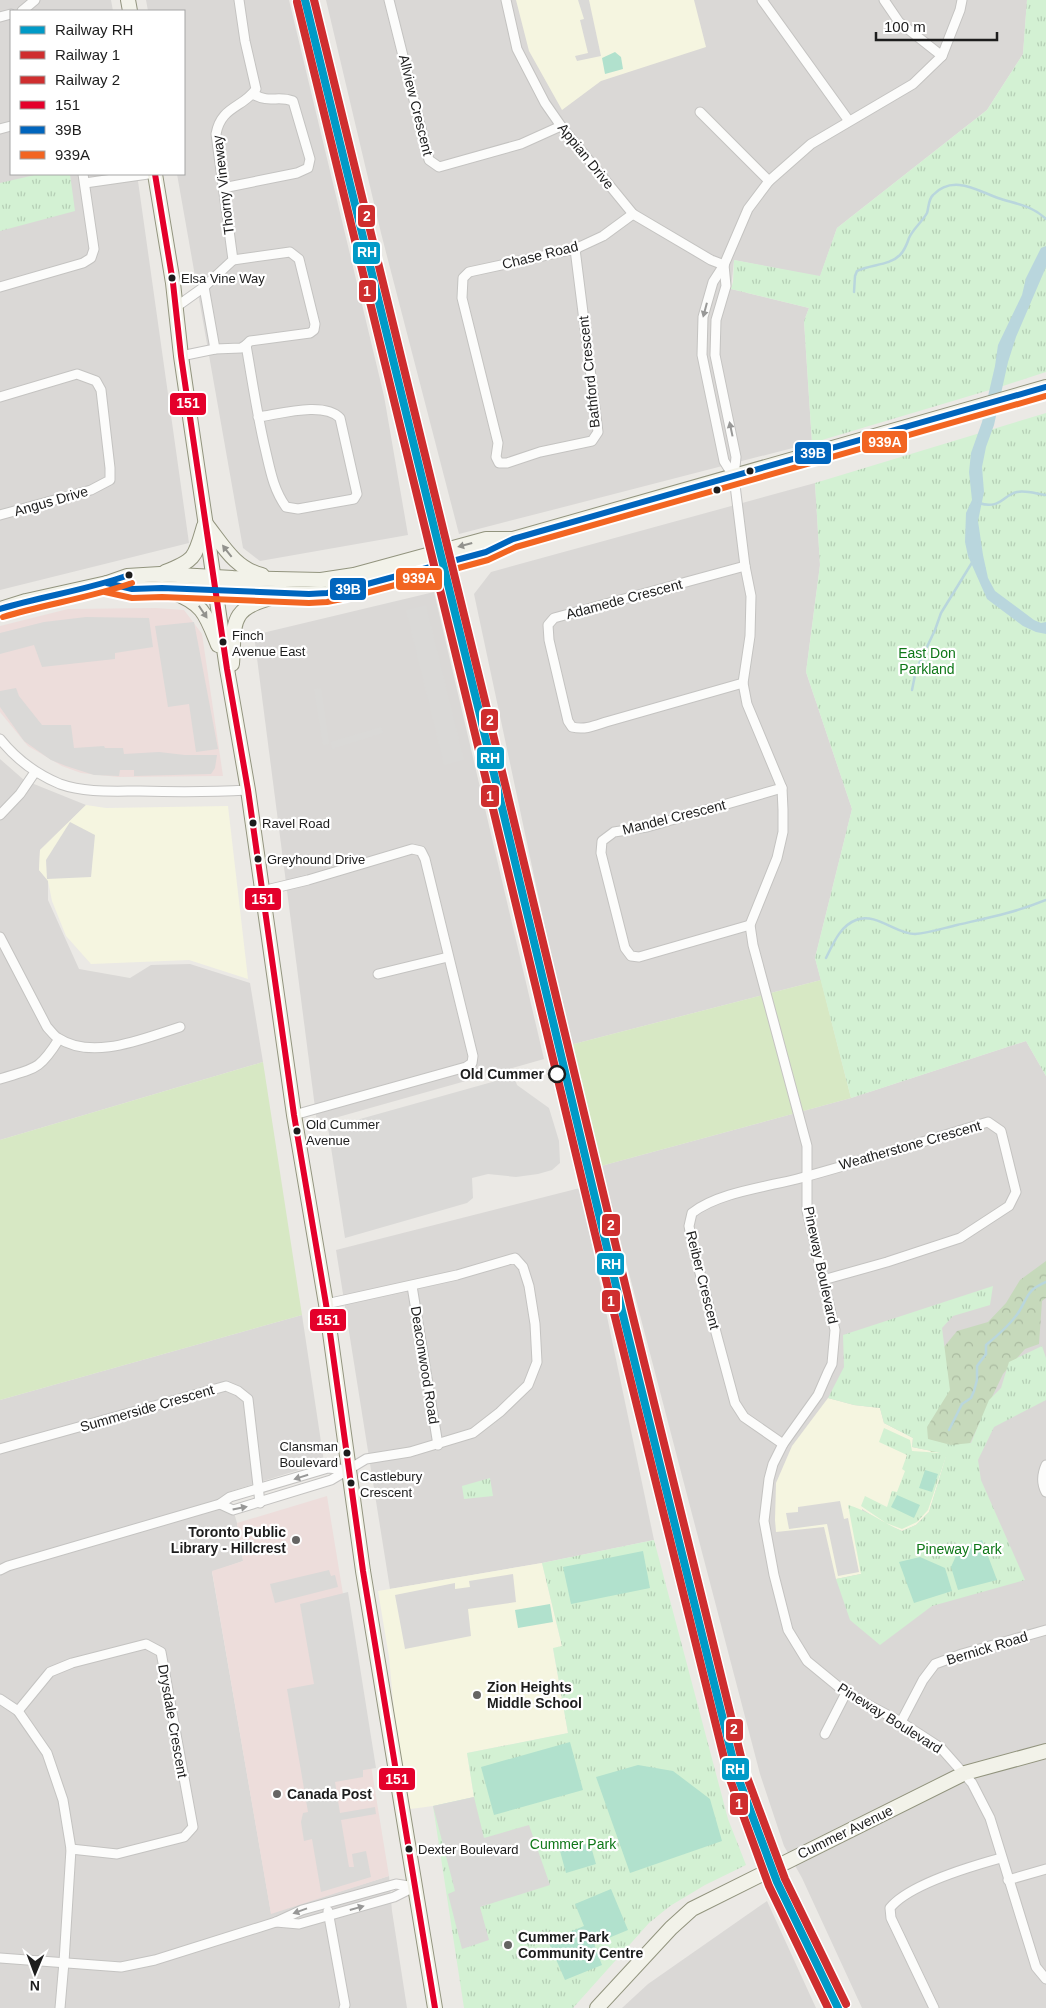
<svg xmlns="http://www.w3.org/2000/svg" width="1046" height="2008" font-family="Arial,sans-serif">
<defs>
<pattern id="forest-crowns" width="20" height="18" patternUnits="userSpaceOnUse" patternTransform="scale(1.25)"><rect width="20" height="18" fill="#c6d9bb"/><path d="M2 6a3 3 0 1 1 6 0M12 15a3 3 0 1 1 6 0" fill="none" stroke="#aabaa0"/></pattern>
<pattern id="park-tufts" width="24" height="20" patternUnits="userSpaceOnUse" patternTransform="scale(1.25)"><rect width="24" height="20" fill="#d3f1d3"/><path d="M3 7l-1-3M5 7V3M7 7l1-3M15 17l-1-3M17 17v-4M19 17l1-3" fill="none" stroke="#b5ceb5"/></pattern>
</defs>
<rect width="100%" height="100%" fill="#ebe9e5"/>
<g fill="#dad8d6">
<path d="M0,0H111L113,11H11V174H137L189,543L0,590Z"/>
<path d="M146,0H289L384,396L408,535L260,561L243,548L177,174H184V11H148Z"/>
<path d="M326,0H1027L1023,54L987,110L837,228L820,277L734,260L731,289L809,308L804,321L812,443L459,534L381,233Z"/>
<path d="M815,483L820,565L806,672L852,809L815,958L821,980L570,1045L474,594L491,572Z"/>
<path d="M434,592L544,1059L317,1123L254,635Z"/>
<path d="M0,759L24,780L86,805L40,850L39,870L48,880V900L79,969L130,978L151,965L190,964L250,983L263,1062L0,1140Z"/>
<path d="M1026,1041L1046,1076V2008H862L802,1878L784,1846L760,1774L601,1166L851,1098Z"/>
<path d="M580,1188L654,1540L542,1563L390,1589L336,1250Z"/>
<path d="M302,1315L324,1462L228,1492L237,1523L243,1561L212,1572L271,1913L389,1876L392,1911L407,2008H0V1400Z"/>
<path d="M767,1901L816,2008H622L648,1984Z"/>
</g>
<g fill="#eddddb">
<path d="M156,608L184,610L202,634L223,776L118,777L81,773L62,766L28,746L0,712V626L68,609Z"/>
<path d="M327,1496L389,1876L271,1914L212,1571L243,1561L237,1523Z"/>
</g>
<g fill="#f5f5e0">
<path d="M516,0H694L706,47L601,81L562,110L529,51Z"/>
<path d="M86,805L106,808L228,806L248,979L189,960L91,964L66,936L52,901L48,881L39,870L40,850Z"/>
<path d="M828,1398L854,1405L880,1408L884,1423L913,1438L912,1447L947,1454L929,1512L916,1525L902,1531L885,1524L862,1509L861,1574L836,1579L824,1527L776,1532L775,1520L776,1483L792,1446Z"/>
<path d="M542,1563L562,1646L553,1649L568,1733L467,1753L474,1797L433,1806L403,1810L389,1657L378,1591Z"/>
</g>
<g fill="#d7e8c4">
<path d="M821,980L851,1098L601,1166L570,1045Z"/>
<path d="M263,1062L302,1315L0,1400V1140Z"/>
</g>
<path fill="url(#forest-crowns)" d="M1046,1261V1298L1042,1301L1039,1344L1025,1349L1003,1374L970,1443L956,1452H931L916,1430L944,1347L957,1331L988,1322L1006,1303L1020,1280Z"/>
<g fill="url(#park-tufts)">
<path d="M1027,0H1046V372L1003,386L812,443L804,321L809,308L731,289L733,282L734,260L820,276L837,228L987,110L1023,54Z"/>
<path d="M39,174H70L75,211L0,231V183Z"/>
<path d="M1046,413V1076L1026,1041L851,1098L815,958L852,809L806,672L820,565L815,483Z"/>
<path d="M993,1286L990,1305L953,1316L942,1328L950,1390L927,1427L928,1439L951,1445L971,1443L989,1400L1001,1388L1009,1362L1042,1346L1046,1358V1400L994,1427L978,1460L981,1480L1025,1580L932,1606L880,1645L850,1620L836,1579L861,1574L848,1505C867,1510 883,1523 902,1531L916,1525L929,1512L947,1454L928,1510L917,1522L902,1529L886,1523L861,1506L865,1496L887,1507L892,1491L897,1492L905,1471L902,1469L907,1455L879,1442L884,1428L910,1440L912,1451L941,1453L912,1447L913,1438L884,1423L880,1408L854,1405L828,1398L844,1367L843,1335Z"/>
<path d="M490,1478L493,1496L464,1499L462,1486Z"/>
<path d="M654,1540L728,1819L746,1865L705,1885L670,1906L649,1923L573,2008H464L433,1806L474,1797L467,1753L568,1733L553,1648L562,1646L542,1563Z"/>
</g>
<g fill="#b1e1cd">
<path d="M615,52L621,57L623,69L605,74L602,58Z"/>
<path d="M925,1470L938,1474L932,1492L919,1488Z"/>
<path d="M897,1495L920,1505L914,1518L891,1507Z"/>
<path d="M982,1540L997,1580L958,1590L951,1567L959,1549Z"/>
<path d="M643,1551L650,1588L571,1604L563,1567Z"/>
<path d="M920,1557L945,1568L952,1591L914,1603L899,1562Z"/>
<path d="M550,1604L553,1622L518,1628L515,1610Z"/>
<path d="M570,1742L583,1790L494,1815L481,1767Z"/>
<path d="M638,1765L673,1771L710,1799L722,1841L630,1873L596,1777Z"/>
<path d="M590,1843L596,1864L566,1873L560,1851Z"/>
<path d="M611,1889L628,1930L594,1944L602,1965L565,1980L548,1941L584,1926L575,1904Z"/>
</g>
<g fill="#dad9d7">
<path d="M578,0H589L601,56L577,61L575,56L588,53L580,20L584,19Z"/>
<path d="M426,605L464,760L444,765L406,610Z"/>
<path d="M86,617L149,618L153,647L115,653V659L42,667L34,645L0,654V633L44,622Z"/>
<path d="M194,622L218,749L196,752L189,704L168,707L155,626Z"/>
<path d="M16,688L19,696L42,725H71L74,748L104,746L105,748H123L124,754L159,752L185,755H217L215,768L211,774L134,776V770H120L119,776L94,775L66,766L51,760L24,741L0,707V691Z"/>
<path d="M321,688L329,744L323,745L314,689Z"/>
<path d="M381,727L383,733L332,749L330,742Z"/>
<path d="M70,822L95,835L91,877L47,879L46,860Z"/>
<path d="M514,1076L517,1085L549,1108L559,1141L560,1163L552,1170L538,1174L516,1177L488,1174L472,1178L473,1198L467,1203L345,1238L328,1128Z"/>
<path d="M840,1501L844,1519L848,1518L859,1572L838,1576L827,1524L789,1529L786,1513L798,1512V1507Z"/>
<path d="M329,1570L331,1576L335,1575L338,1587L275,1603L270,1584Z"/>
<path d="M513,1574L516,1602L468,1609L471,1636L405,1649L395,1595L455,1583V1589L470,1587L469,1581Z"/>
<path d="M348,1592L376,1768L363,1770V1777L335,1782L340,1813L375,1807L376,1814L341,1820L349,1867H354L352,1854L366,1851L371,1877L321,1892L312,1839L304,1841L301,1822L303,1813L308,1812L287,1689L314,1684L300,1604Z"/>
<path d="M474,1797L484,1838L529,1825L550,1885L480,1907L489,1940L462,1949L448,1894L455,1891L433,1806Z"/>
</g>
<path fill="#b9d6dd" d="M1046,246V267L1016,337L1008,362L994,425L986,447L982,467L984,492L978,521L983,555L988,578L995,591L1034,620L1041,623L1046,622V634L1036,632L1023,626L987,599L968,556L965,542L966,513L972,500L969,472L971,453L982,422L995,366L998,345L1022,295L1026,278L1041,248Z"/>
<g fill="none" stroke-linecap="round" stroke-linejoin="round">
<g stroke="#b9d6dd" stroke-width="2.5">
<path d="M854,292L855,276L857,271C871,264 889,266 900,255C905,250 907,244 909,238C913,229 922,222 927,213C929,207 928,200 933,195C953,174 978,191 998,198C1016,204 1031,205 1046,219"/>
<path d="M979,503C1000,510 1003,495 1017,492C1026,490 1037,494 1046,495"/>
<path d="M912,690L916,670L935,630L941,613L973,561"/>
<path d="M826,958C833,944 840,926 856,920C876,912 896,934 915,934C929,933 944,928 957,925C987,918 1017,912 1046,900"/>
<path d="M949,1430L962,1404L971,1398L974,1391L977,1380V1366L986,1354V1345C997,1336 1013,1322 1020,1310C1029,1294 1028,1290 1046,1282"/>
</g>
<defs>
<g id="street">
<path d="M389,0L429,160L439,167L521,144L561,126"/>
<path d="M506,0L517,49L545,103L561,126L633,214L711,260L724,265"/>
<path d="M762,0L849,121"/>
<path d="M884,0L899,22L942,56"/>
<path d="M22,11L35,0"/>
<path d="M0,17L11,14"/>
<path d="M700,112L769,181"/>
<path d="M0,129L11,126"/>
<path d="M85,183L148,174"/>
<path d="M223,188L297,173L308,168L310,159L293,101C277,95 270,104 253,94"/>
<path d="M575,249L598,432L592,441L540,452L507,463H499L496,457L498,443L462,298L463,278L469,272L575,249L603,236L633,214"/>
<path d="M233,260L290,252L299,259L315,324L314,330L310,333L250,341L246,345"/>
<path d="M724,265L726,286L716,320L715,355L736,457L734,477L745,566L751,596L750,636L743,683L747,704L782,788L783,810V832L777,858L750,925L753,945L807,1146V1211L835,1330L832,1364L828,1372L818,1395L783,1444L773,1464L769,1479L764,1521L774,1575L788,1630L807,1661L846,1693L901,1722L941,1748L972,1783L990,1818L1036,1967L1046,1979"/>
<path d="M0,287L83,263L91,258L94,249L83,174"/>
<path d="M204,287L215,349"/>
<path d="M176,307L204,287L233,260L216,134C221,106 243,108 256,89L245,41L239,0"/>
<path d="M181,356L215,349L241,348L246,345C252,379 257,414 265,448C270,469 273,489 286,507L298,509L354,499L357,494L340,418C324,401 280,414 258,417"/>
<path d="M0,397L77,374L96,381L101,390L110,468V480L91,490L0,515"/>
<path d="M734,477L724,461L702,355L703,317L713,282L724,265L748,209L769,181L811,144L913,84L942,56L960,10L962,0"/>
<path d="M743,683L606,722C594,726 585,730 572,727L568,721L549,640L548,625L554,618L745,566"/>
<path d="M0,739C16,759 36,774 60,784C85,793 114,791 140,791C176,792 212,792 248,790"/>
<path d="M0,815L20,794L35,772"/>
<path d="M262,891L308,880L412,849L421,851L425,859L473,1056L472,1063L466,1067L294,1115"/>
<path d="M750,925L639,957L631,956L625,948L601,853L602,841L614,832L647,827L782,788"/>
<path d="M0,937L47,1027C51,1031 54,1036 58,1038C93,1061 144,1038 180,1027"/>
<path d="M378,974L448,957"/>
<path d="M0,1079C35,1068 39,1071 59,1039"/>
<path d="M412,1286L438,1445"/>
<path d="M783,1444L744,1417L735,1403L693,1247L689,1226L692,1213C717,1193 765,1187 797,1179C861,1162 924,1141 988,1122L1001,1131L1016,1192L1009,1206L960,1238L887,1262L823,1280"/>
<path d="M0,1449L226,1386L238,1391L248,1399L260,1503"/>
<path d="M1046,1465C1042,1474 1041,1483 1046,1492"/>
<path d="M220,1504L233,1510L331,1480L366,1459L410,1452L473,1433L500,1412L528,1385L537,1362L535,1324L529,1286L523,1267L515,1258L457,1275L326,1304"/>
<path d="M0,1570L8,1566L220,1504L230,1497L328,1468L348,1470"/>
<path d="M0,1699L18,1711L47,1753L63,1800L71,1849L64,1962L60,2008"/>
<path d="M18,1711L50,1672L72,1663L146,1644L161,1652L193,1827L184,1837L117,1854L71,1849"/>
<path d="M901,1722L923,1680L935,1664L962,1654L1046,1630"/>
<path d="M825,1734L846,1693"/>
<path d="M1008,1880L1046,1869"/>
<path d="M328,1911L345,2005L344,2008"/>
<path d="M276,1922L299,1924L394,1897L414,1887"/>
<path d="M0,1958L121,1967L155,1960L276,1922L302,1910L396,1884L415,1887"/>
<path d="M934,2008L891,1918L890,1908C909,1884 972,1866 1001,1858"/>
</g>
<g id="secondary">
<path d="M128,0L130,11"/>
<path d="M155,174L173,283L181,356L227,669L248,790L294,1115L326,1304L363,1571L435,2008"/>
<path d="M206,524C222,544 235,569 262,575"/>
<path d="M165,572C196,560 195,557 204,526"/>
<path d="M107,583L132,589L162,588L309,594L327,593L345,590L486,552L513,539L1046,387"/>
<path d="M172,592C204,604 206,615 218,645"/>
<path d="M0,609L26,601L107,583L127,576L160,574L233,578L321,580L354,575L486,539H513"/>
<path d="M232,664C235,623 228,608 275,597"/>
<path d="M597,2008L671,1928L692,1909L965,1773L1046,1751"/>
</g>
</defs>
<use href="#street" stroke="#c4c3c1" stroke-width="11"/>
<use href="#secondary" stroke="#92947e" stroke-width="16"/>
<use href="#street" stroke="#fcfcfb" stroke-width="9"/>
<use href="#secondary" stroke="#f2f2e9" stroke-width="14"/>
<defs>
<path id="bus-1" d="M155,174L173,283L181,356L227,669L248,790L294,1115L326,1304L363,1571L435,2008"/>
<g id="bus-2">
<path d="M107,583L132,589L162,588L309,594L327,593L345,590L486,552L513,539L1046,387"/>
<path d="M0,609C43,596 87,590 129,575"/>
</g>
<g id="bus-3">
<path d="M105,592L132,598L162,597L309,603L327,602L347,598L488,560L516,547L1046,396"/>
<path d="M3,617C45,604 90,598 132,583"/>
</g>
</defs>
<use href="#bus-1" stroke="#fff" stroke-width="10"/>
<use href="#bus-2" stroke="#fff" stroke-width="10"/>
<use href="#bus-3" stroke="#fff" stroke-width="10"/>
<use href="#bus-1" stroke="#e4002b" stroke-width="6"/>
<use href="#bus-2" stroke="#0065bd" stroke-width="6"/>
<use href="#bus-3" stroke="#f26522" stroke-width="6"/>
<defs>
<path id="rail-1" d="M305,0L479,711L622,1311L736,1772L777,1882L838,2008"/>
<path id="rail-2" d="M297,2L470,713L614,1313L728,1774L769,1886L828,2008"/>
<path id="rail-3" d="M314,0L487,709L631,1309L744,1769L785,1879L846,2004"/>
</defs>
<use href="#rail-1" stroke="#fff" stroke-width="11"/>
<use href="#rail-2" stroke="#fff" stroke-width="11"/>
<use href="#rail-3" stroke="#fff" stroke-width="11"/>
<use href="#rail-1" stroke="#009ac7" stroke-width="8"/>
<use href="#rail-2" stroke="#cf2e2f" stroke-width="8"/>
<use href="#rail-3" stroke="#cf2e2f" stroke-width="8"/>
</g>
<defs><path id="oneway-solid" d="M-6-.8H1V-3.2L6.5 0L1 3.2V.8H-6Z" transform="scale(1.25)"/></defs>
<g fill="#989897">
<use href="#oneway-solid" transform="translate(705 310) rotate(105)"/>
<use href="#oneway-solid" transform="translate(731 429) rotate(-102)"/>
<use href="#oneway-solid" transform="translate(301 1477) rotate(163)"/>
<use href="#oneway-solid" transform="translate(240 1508) rotate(-11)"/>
<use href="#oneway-solid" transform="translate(357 1908) rotate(-16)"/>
<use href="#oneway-solid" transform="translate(300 1911) rotate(160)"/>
</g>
<g fill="#92928d">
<use href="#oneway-solid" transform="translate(465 545) rotate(165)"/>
<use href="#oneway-solid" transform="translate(227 551) rotate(-128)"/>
<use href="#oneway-solid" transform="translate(203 612) rotate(56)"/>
</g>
<g fill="#1d1d1d" stroke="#fff" stroke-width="2">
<circle cx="172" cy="278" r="4.5"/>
<circle cx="750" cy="471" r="4.5"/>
<circle cx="717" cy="490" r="4.5"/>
<circle cx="129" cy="575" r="4.5"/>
<circle cx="223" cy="642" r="4.5"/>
<circle cx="253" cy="823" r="4.5"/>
<circle cx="258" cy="859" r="4.5"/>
<circle cx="297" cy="1131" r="4.5"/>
<circle cx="347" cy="1453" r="4.5"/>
<circle cx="351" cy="1483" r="4.5"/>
<circle cx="409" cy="1849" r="4.5"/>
</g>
<circle fill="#fff" stroke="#1d1d1d" stroke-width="2.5" cx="557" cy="1074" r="8"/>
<g fill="#656463" stroke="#fff" stroke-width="2">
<circle cx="296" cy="1540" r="5"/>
<circle cx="477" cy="1695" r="5"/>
<circle cx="277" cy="1794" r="5"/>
<circle cx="508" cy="1945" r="5"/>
</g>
<g text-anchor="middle" stroke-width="4.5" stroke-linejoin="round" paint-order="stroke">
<g font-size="13" fill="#1d1d1d" stroke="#fff" text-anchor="start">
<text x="181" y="283">Elsa Vine Way</text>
<text x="232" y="640">Finch<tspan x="232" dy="16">Avenue East</tspan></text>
<text x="262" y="828">Ravel Road</text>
<text x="267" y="864">Greyhound Drive</text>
<text x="306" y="1129">Old Cummer<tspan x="306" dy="16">Avenue</tspan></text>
<text x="338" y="1451" text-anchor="end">Clansman<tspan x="338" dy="16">Boulevard</tspan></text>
<text x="360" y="1481">Castlebury<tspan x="360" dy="16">Crescent</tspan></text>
<text x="418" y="1854">Dexter Boulevard</text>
</g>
<g font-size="14" fill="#1d1d1d" stroke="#fff">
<text transform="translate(416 105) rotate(76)" y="5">Allview Crescent</text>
<text transform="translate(586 156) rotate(51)" y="5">Appian Drive</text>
<text transform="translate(223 185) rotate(-97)" y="5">Thorny Vineway</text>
<text transform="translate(540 255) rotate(-14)" y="5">Chase Road</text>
<text transform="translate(589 372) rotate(-96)" y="5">Bathford Crescent</text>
<text transform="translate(51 501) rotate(-16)" y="5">Angus Drive</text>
<text transform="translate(624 599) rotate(-15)" y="5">Adamede Crescent</text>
<text transform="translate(674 817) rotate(-14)" y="5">Mandel Crescent</text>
<text transform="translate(910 1145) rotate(-16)" y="5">Weatherstone Crescent</text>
<text transform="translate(821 1265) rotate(78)" y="5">Pineway Boulevard</text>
<text transform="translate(703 1280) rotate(76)" y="5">Reiber Crescent</text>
<text transform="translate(425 1365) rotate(81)" y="5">Deaconwood Road</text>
<text transform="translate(147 1408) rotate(-16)" y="5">Summerside Crescent</text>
<text transform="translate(987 1648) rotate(-17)" y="5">Bernick Road</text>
<text transform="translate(890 1718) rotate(32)" y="5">Pineway Boulevard</text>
<text transform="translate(173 1721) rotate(80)" y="5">Drysdale Crescent</text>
<text transform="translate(845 1832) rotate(-26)" y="5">Cummer Avenue</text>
</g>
<g font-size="14" fill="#0f7718" stroke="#fff">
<text x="927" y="658">East Don<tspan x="927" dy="16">Parkland</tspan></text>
<text x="959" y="1554">Pineway Park</text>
<text x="573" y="1849">Cummer Park</text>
</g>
<g font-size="14" font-weight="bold" fill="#1d1d1d" stroke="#fff" text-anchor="end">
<text x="544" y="1079">Old Cummer</text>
</g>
<g font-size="14" font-weight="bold" fill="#1d1d1d" stroke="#fff" text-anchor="start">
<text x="286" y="1537" text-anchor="end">Toronto Public<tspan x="286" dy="16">Library - Hillcrest</tspan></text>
<text x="487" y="1692">Zion Heights<tspan x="487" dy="16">Middle School</tspan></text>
<text x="287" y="1799">Canada Post</text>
<text x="518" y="1942">Cummer Park<tspan x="518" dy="16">Community Centre</tspan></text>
</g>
</g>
<g stroke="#fff" stroke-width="2">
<rect x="357" y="204" width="19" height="24" rx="5" fill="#cf2e2f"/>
<rect x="352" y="241" width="29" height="24" rx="5" fill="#009ac7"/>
<rect x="358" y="279" width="19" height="24" rx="5" fill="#cf2e2f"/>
<rect x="169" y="392" width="38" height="24" rx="5" fill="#e4002b"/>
<rect x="861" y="430" width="47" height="24" rx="5" fill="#f26522"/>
<rect x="794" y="441" width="38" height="24" rx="5" fill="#0065bd"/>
<rect x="395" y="567" width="48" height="24" rx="5" fill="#f26522"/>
<rect x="329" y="577" width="38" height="24" rx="5" fill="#0065bd"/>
<rect x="480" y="708" width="19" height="24" rx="5" fill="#cf2e2f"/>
<rect x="476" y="746" width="29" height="24" rx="5" fill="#009ac7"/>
<rect x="480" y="784" width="20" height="24" rx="5" fill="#cf2e2f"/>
<rect x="244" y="887" width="38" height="24" rx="5" fill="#e4002b"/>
<rect x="601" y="1213" width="20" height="24" rx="5" fill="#cf2e2f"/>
<rect x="596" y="1252" width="29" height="24" rx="5" fill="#009ac7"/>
<rect x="601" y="1289" width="20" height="24" rx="5" fill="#cf2e2f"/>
<rect x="309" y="1308" width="38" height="24" rx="5" fill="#e4002b"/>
<rect x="725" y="1718" width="19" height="24" rx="5" fill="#cf2e2f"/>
<rect x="721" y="1757" width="29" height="24" rx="5" fill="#009ac7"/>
<rect x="378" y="1767" width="38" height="24" rx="5" fill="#e4002b"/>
<rect x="729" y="1792" width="20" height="24" rx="5" fill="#cf2e2f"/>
</g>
<g font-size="14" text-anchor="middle" font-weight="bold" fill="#fff">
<text x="367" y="221">2</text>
<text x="367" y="257">RH</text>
<text x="367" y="296">1</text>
<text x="188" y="408">151</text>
<text x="885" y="447">939A</text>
<text x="813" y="458">39B</text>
<text x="419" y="583">939A</text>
<text x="348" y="594">39B</text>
<text x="490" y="725">2</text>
<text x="490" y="763">RH</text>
<text x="490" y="801">1</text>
<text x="263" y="904">151</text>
<text x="611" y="1230">2</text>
<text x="611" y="1269">RH</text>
<text x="611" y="1306">1</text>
<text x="328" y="1325">151</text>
<text x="734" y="1734">2</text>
<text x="735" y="1774">RH</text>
<text x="397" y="1784">151</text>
<text x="739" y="1809">1</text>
</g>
<rect x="10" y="10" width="175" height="165" fill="#ffffff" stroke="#a5a5a5"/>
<rect x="20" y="26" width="25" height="8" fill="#009ac7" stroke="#a5a5a5"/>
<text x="55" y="35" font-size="15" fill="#1d1d1d">Railway RH</text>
<rect x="20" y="51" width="25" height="8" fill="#cf2e2f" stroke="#a5a5a5"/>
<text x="55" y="60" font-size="15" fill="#1d1d1d">Railway 1</text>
<rect x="20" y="76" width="25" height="8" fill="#cf2e2f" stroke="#a5a5a5"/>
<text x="55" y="85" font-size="15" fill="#1d1d1d">Railway 2</text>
<rect x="20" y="101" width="25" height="8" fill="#e4002b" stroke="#a5a5a5"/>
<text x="55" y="110" font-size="15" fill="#1d1d1d">151</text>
<rect x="20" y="126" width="25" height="8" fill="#0065bd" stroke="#a5a5a5"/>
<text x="55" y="135" font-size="15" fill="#1d1d1d">39B</text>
<rect x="20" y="151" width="25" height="8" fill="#f26522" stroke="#a5a5a5"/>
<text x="55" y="160" font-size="15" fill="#1d1d1d">939A</text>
<g transform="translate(35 1973) rotate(181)" stroke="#ffffff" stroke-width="4" paint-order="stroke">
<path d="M0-4L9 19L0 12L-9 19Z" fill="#1d1d1d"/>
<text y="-8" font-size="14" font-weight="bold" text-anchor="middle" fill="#1d1d1d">N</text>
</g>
<path d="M876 32v8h121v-8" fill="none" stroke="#1d1d1d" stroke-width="2.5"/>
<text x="884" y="32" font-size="15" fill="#1d1d1d" stroke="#ffffff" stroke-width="4" paint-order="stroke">100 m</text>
</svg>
